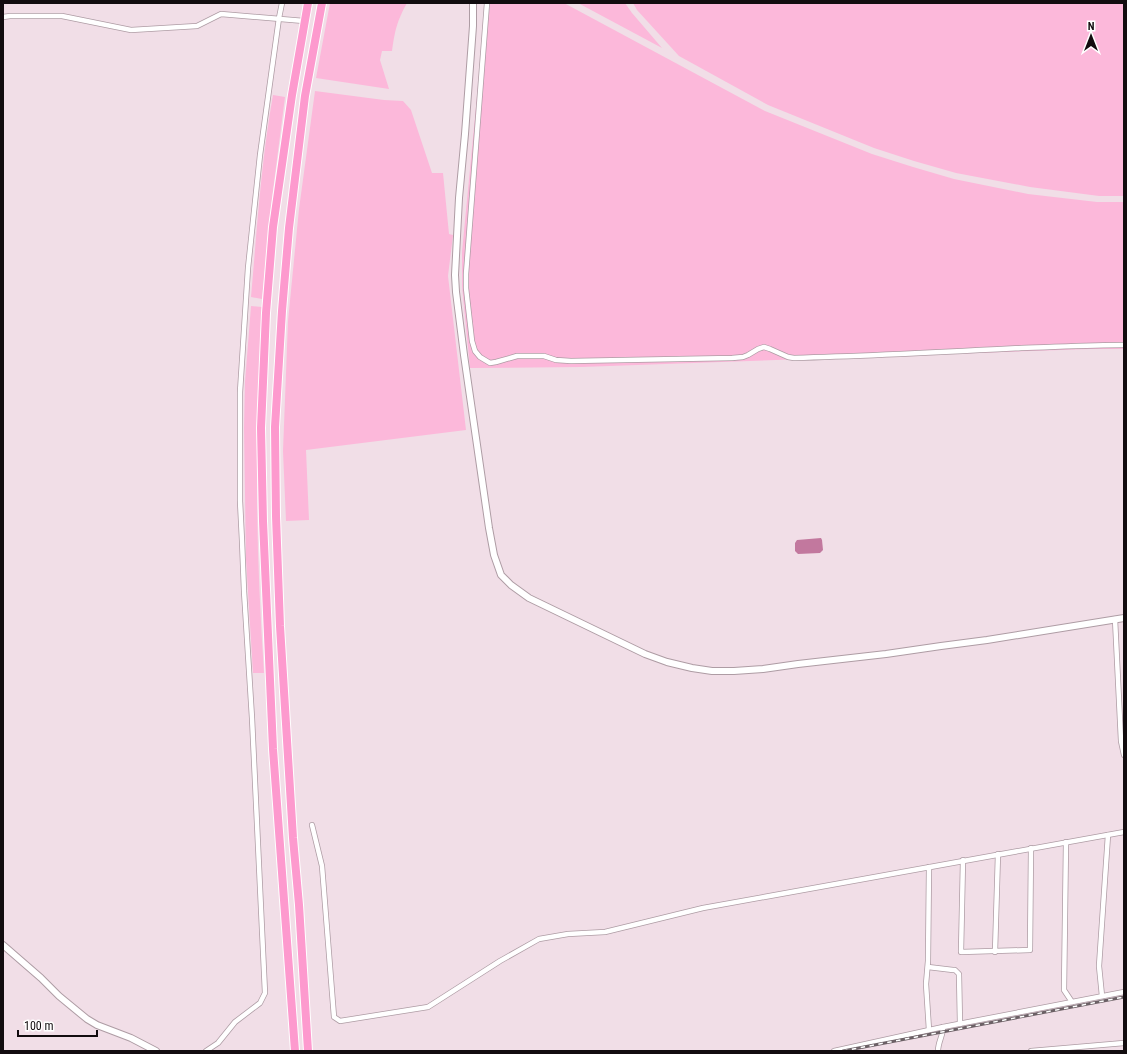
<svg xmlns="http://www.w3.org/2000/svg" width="1127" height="1054" font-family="'Roboto Condensed',sans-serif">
<rect width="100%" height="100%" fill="#f1dee7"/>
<g fill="#fcb8da">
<path d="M330,3H407C397,21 395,30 392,51H382L380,60L389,89L316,78Z"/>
<path d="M490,3H564L765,111L872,154L913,167L954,179L1028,194L1097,202H1124V349H1090L581,367L470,368L462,286V252L485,13H489Z"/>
<path d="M578,3H625L632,13L662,48Z"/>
<path d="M633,3H1124V196H1099L1030,187L956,173L914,161L874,148L768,105L679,56L637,10Z"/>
<path d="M315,91L384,100L403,101L411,110L432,173H443L449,234L453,235L448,276L466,430L306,450L309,520L286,521L283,451L288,321L299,209Z"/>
<path d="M273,95L285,97L271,206L262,299L251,297C257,230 261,162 273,95Z"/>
<path d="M251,306L262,307C259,366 257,426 257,485C257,548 260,610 264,673H253L246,559L244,428L245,382Z"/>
</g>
<path fill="#c2789e" d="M821,538L822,540L823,550L820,553L798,554L795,551V543L797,540Z"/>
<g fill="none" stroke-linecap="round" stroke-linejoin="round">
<defs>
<g id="street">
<path d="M487,3L466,274V288L472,341L475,351L480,357L490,363L496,362L517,356H544L556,360L571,361L732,358L743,357L748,355L758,349L764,347L770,349L788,357L794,358C870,356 945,352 1021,348C1055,347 1090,345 1124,345"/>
<path d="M3,17L10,16H62L131,30L197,26L221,14L304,21"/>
<path d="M1115,619L1121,741L1124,755"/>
<path d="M312,825L322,866L334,1017L340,1021L428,1007L500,961L539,939L568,934L605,932L703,908L1124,832"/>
<path d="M1066,842L1064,990L1072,1002"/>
<path d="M963,860L961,952L1030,950L1031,848"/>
<path d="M995,952L998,854"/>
<path d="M928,967L953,970H955L959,974L960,1024"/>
<path d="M1102,996L1099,966L1108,835"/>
<path d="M929,1030L926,984L928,961L929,867"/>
<path d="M206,1051L218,1043L235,1022L260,1003L265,993L252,718L244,591L242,541L240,501V392L248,268L260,155L279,18L282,3"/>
<path d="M834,1051L943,1027L1124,992"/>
<path d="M938,1051C938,1042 943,1036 943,1027"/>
<path d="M1031,1051L1124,1043"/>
</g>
<g id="secondary">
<path d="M473,3V26L465,134L459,198L455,275L456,292L464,355L489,528L494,555L501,575L511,585L529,598L645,654L667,662L692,668L712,671H734L763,669L798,664L886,654L941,646L987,640L1124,618"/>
<path d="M3,945L41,978L59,996L87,1019L97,1025L131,1038L156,1051"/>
</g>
<g id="highway">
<path d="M295,1051L273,749L263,521L261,428L266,313L273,227L292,95L308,3"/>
<path d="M308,1051L299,905L293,838L280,626L276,516L275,427L282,311L289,228L305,96L322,3"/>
</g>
</defs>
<use href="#street" stroke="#ae9ca4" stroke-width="6"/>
<use href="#secondary" stroke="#ae9ca4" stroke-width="8"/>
<use href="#highway" stroke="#fff" stroke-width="10"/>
<use href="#street" stroke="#fff" stroke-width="4.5"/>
<use href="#secondary" stroke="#fff" stroke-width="6"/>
<use href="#highway" stroke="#fd9ace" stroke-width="8"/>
<defs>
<path id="rail" d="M843,1051L1124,997"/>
</defs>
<use href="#rail" stroke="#6b6065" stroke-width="3"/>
<use href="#rail" stroke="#fff" stroke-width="1.5" stroke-dasharray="4.5" stroke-linecap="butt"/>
</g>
<rect width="1127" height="1054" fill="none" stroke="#120c0f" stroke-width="8"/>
<g transform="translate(1091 36)" stroke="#ffffff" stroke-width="3" paint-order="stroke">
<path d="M0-3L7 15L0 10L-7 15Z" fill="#120c0f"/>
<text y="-6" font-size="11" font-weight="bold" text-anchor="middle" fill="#120c0f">N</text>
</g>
<path d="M18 1030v6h79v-6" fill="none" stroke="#120c0f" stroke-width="2"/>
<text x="24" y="1030" font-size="12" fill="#120c0f" stroke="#ffffff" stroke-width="3" paint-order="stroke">100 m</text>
</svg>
